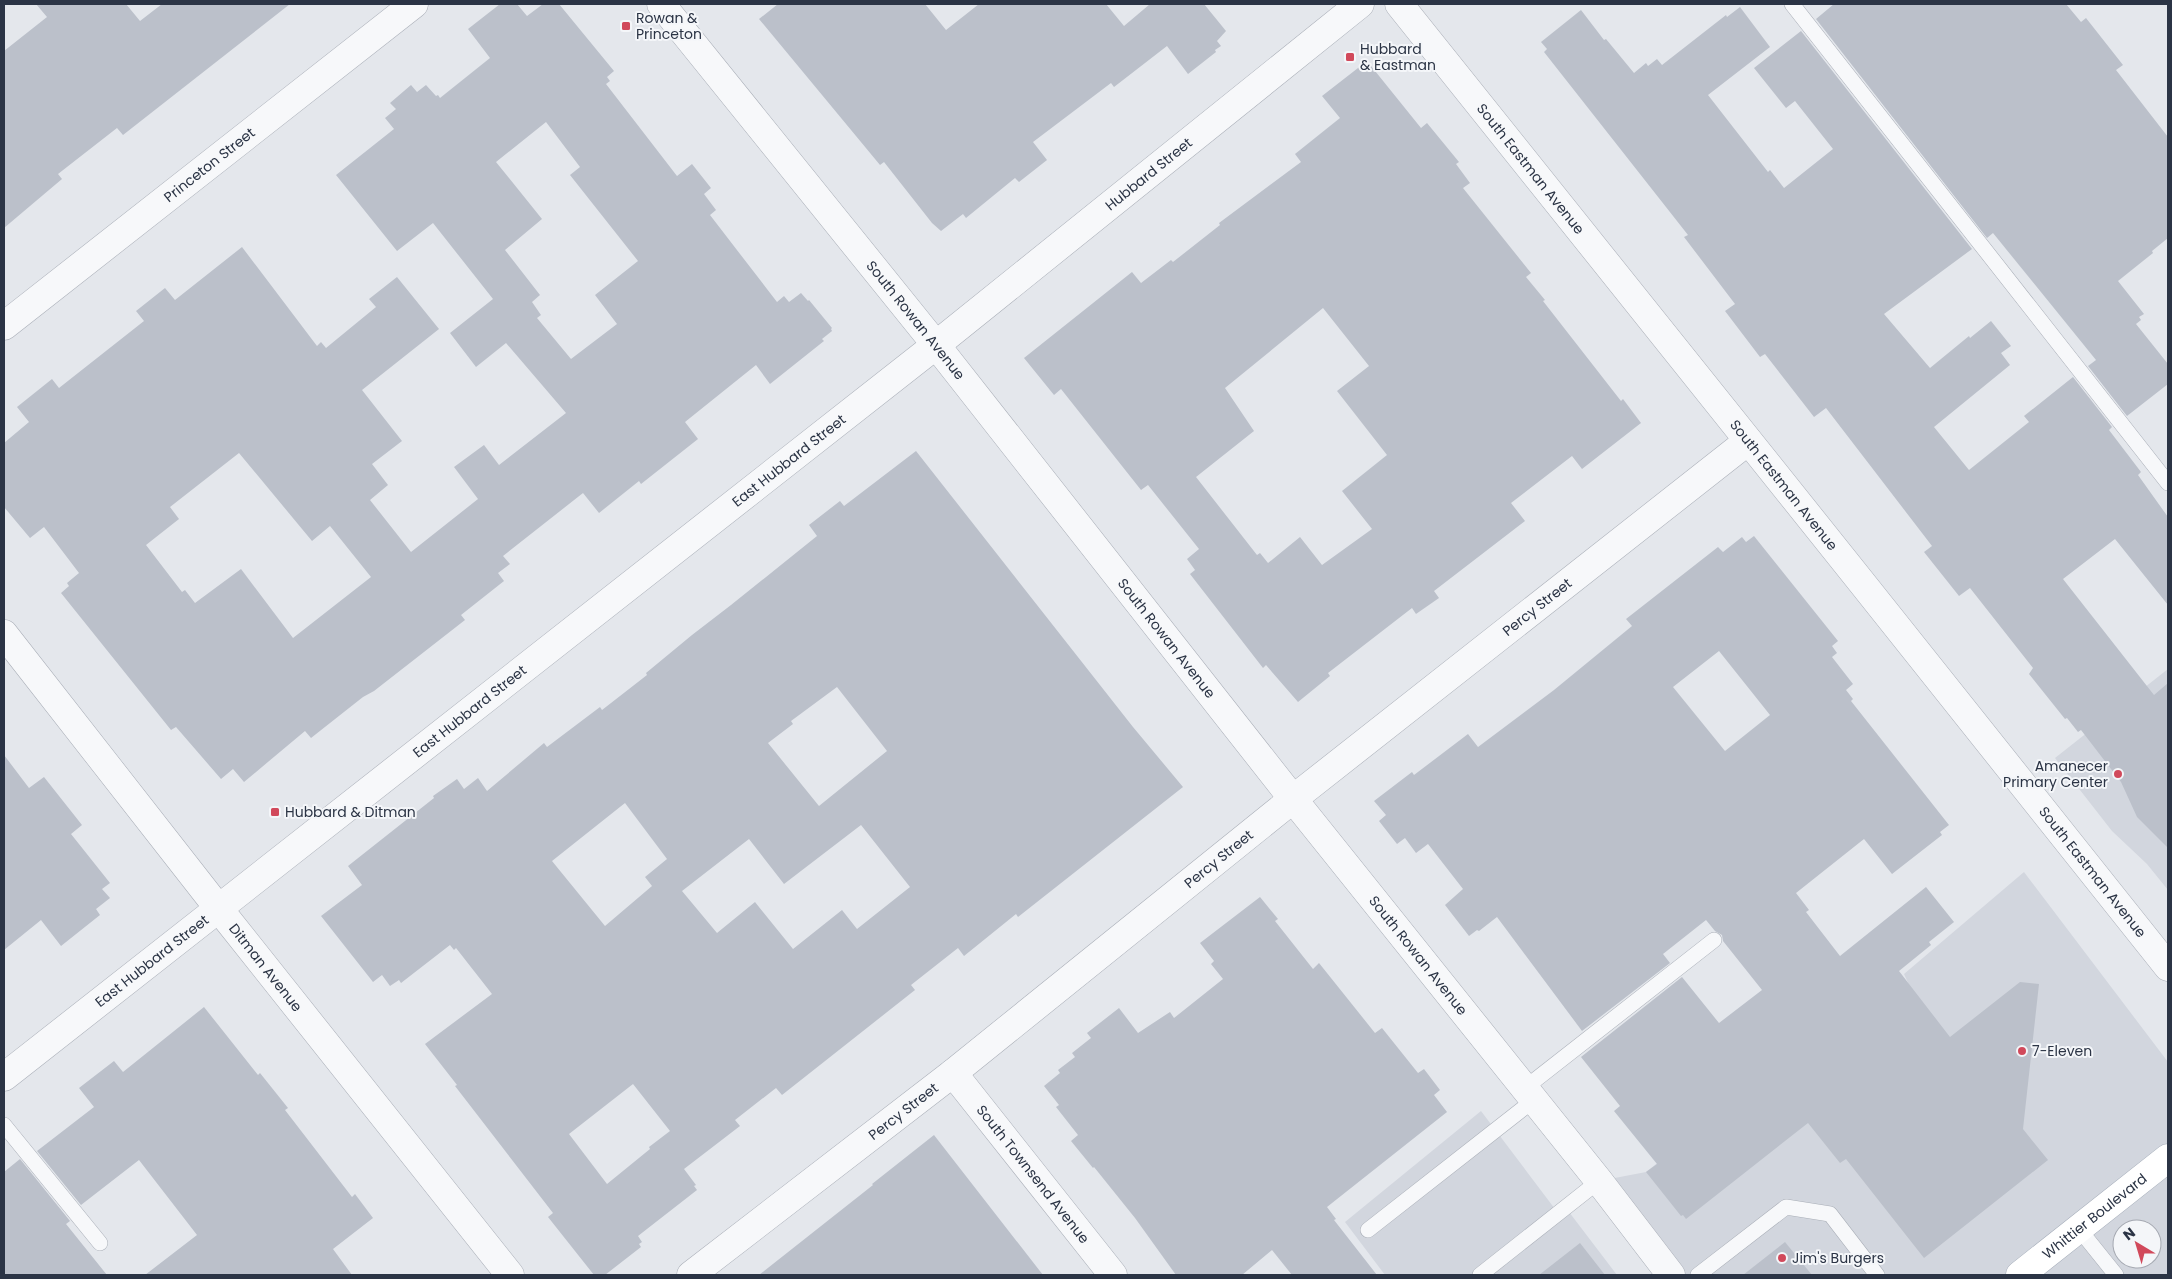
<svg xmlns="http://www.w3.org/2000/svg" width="2172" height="1279" font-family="Poppins,sans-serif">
<rect width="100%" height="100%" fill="#e4e7ec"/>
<g fill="#d2d6de" fill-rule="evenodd">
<path d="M2168,669V890L2147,864L2112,831L2055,758Z"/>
<path d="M2024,872L2168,1062V1275H1670L1599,1181L1646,1172L1773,1072L1909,985L1904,974ZM2122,1229H2152V1259H2122Z"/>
<path d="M1481,1111L1558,1213L1566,1208L1617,1275H1385L1345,1222Z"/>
</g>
<g fill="#bbc0ca" fill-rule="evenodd">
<path d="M36,4H126L140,21L162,4H290L123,135L117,128L58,174L62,179L4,228V51L47,17Z"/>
<path d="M500,4H517L527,16L543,4H559L614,71L607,77L610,81L606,84L677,176L692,164L711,188L704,194L716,210L710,215L777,302L784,296L789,302L801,293L808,301L809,300L832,328L831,329L832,331L822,339L824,341L770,384L756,365L685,422L698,439L641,484L639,481L599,513L583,493L503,556L510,564L498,573L504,581L461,615L465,620L374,691L363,697L311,738L305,731L244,782L233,769L221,779L176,727L171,730L61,593L69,586L67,583L79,573L44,527L30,538L4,507V443L29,422L17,407L52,379L59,388L144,321L136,311L165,288L175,300L242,247L317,346L321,342L326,348L376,307L369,299L397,277L439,329L362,390L402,441L372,464L388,485L370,500L411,552L478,499L454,467L484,445L499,465L566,413L506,343L476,367L450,333L493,299L433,223L397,251L336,175L394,129L385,118L396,109L390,103L411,85L417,92L426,85L436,96L438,95L440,98L490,58L468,29ZM546,122L580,167L570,175L638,261L595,295L617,324L571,359L537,318L541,315L532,302L540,295L505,250L542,219L496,162ZM239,453L312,541L330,526L371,577L293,638L241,569L195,603L185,590L182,592L146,545L179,519L170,507Z"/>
<path d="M778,4H925L946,30L979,4H1106L1124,26L1150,4H1204L1226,31L1217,41L1221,46L1215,50L1216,52L1188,74L1167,46L1114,87L1111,83L1033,142L1047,160L1019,182L1015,178L966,218L963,214L941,231L932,223L884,162L880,165L759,19Z"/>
<path d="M1834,4H2066L2081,22L2086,18L2123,65L2116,70L2168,137V238L2152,251L2153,253L2118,281L2144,314L2139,317L2141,320L2136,324L2168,364V384L2127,416L2088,366L2096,360L1993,233L1987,238L1816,19Z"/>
<path d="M1740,7L1770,47L1708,95L1768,172L1770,170L1784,188L1833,149L1795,101L1786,108L1754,68L1801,31L1972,249L1884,314L1930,368L1969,336L1970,338L1991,321L2011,346L2001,353L2010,365L1934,427L1969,470L2029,422L2024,416L2073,377L2112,427L2109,430L2141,472L2138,475L2168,517V605L2115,539L2063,579L2154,695L2168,683V848L2137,817L2121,782L2081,730L2078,732L2067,718L2065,719L2029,674L2033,668L1970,588L1959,596L1924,552L1932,546L1826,408L1814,417L1765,354L1760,357L1725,311L1735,304L1684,237L1688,235L1544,52L1547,49L1541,42L1581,10L1604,40L1606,39L1634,73L1646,63L1648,66L1657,59L1662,65L1726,15L1727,17Z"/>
<path d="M1367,61L1421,128L1427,123L1459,162L1456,164L1470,183L1463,188L1531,273L1526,277L1545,300L1543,301L1621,401L1623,399L1641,423L1582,469L1572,456L1511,503L1525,521L1434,591L1439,598L1416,614L1412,608L1328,673L1330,676L1298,702L1266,665L1263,668L1190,574L1195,570L1187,559L1199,549L1148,485L1141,490L1061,389L1054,395L1024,358L1132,272L1141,283L1171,260L1173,262L1220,225L1219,223L1301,162L1295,154L1340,118L1322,96ZM1323,308L1369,366L1337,391L1387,455L1342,491L1372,529L1322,565L1300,537L1268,563L1260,553L1257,555L1196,477L1254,431L1225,388Z"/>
<path d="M916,451L1133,727L1183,787L1018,917L1016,914L964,956L958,948L911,985L915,990L782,1095L776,1088L735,1120L740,1126L684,1169L696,1185L694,1186L697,1190L638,1236L642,1242L639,1244L641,1247L605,1275H594L548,1217L553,1213L455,1086L457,1085L425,1044L492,994L456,948L454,950L450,945L401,983L399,980L390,986L382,975L373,982L321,916L362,885L348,866L434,798L433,796L457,779L464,789L478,778L487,791L544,743L547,747L600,707L602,710L647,675L646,673L692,635L731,605L817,536L809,525L840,501L844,506ZM837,687L887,751L819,806L768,743L793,724L791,721ZM625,803L667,859L645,877L652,886L605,926L552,861ZM861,825L910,887L857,929L842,910L793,949L755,902L717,933L682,891L749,839L784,884ZM633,1084L670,1131L649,1147L650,1149L607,1184L569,1134Z"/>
<path d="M1754,536L1838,641L1832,646L1837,653L1832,657L1853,684L1846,690L1853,699L1851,701L1949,825L1940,832L1942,835L1892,874L1864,839L1796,893L1809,910L1806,912L1840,956L1926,887L1954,922L1929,942L1931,945L1899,971L1950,1037L2020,982L2039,984L2023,1129L2048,1160L1924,1258L1846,1159L1840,1163L1808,1123L1686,1219L1683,1215L1681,1216L1646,1172L1657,1164L1614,1111L1620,1106L1581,1057L1682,977L1719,1023L1762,990L1723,941L1722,935L1715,931L1706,920L1663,954L1670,963L1582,1031L1497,917L1479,931L1477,930L1469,936L1445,905L1463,889L1428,844L1416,853L1405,838L1397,844L1379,821L1386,815L1374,801L1412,772L1414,775L1468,734L1478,747L1554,690L1632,626L1626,619L1718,547L1723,552L1742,537L1746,542ZM1719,651L1770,715L1725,751L1673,687Z"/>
<path d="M4,755L29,788L44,777L82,825L71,834L110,883L102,889L110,898L96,909L100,915L61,946L41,920L4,950Z"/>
<path d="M1260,897L1278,919L1275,921L1313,969L1319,963L1375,1033L1382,1028L1418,1073L1424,1069L1440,1090L1434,1095L1447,1112L1327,1207L1336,1219L1334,1220L1377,1275H1292L1272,1250L1242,1275H1176L1135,1218L1094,1167L1093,1168L1071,1141L1078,1135L1056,1107L1059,1105L1044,1086L1060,1073L1058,1070L1075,1057L1072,1053L1091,1038L1087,1033L1119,1008L1138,1033L1170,1012L1174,1018L1223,979L1211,964L1214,961L1200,943Z"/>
<path d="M204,1007L258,1075L260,1073L288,1108L285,1110L352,1197L355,1194L373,1218L333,1249L352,1275H145L197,1235L139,1160L81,1205L37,1151L94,1107L79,1088L114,1061L123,1072Z"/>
<path d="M934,1135L1043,1275H759L873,1185L872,1184Z"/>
<path d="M20,1159L70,1221L66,1224L107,1275H4V1172Z"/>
<path d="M1785,1242L1812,1275H1743Z"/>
<path d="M1580,1243L1605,1275H1539Z"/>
</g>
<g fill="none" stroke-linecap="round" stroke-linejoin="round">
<defs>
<g id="service">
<path d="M1792,4L2168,483"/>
<path d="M1525,1088L1714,940"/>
<path d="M4,1125L100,1243"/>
<path d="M2079,1229L2116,1275"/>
<path d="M1368,1230L1534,1100"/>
<path d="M1480,1275L1599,1181"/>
<path d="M1698,1275L1786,1207L1830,1214L1877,1275"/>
</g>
<g id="minor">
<path id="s1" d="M661,4L936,345L1293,799L1599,1181L1671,1275"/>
<path id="s2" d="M1399,4C1655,325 1913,645 2168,967"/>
<path id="s3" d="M4,326L414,4"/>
<path id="s4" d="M4,634L219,909L510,1275"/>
<path id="s5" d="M953,1073L1113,1275"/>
<path id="s6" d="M4,1077L936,345L1360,4"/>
<path id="s7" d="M691,1275L953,1073L1293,799L1748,441"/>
</g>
<g id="primary">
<path id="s8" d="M2020,1275L2168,1158"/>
</g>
</defs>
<use href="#service" stroke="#a9aeb7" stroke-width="16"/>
<use href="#minor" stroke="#a9aeb7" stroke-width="29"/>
<use href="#primary" stroke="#a3abb8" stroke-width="29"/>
<use href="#service" stroke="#f7f8fa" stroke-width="15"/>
<use href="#minor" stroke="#f7f8fa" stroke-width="28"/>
<use href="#primary" stroke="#fff" stroke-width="28"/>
</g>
<g fill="#d1495b" stroke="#f4f6f9" stroke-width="2">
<rect x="621" y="21" width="10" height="10" rx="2.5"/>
<rect x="1345" y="52" width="10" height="10" rx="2.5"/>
<circle cx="2118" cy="774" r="5"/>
<rect x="270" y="807" width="10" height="10" rx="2.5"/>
<circle cx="2022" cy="1051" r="5"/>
<circle cx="1782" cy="1258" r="5"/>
</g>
<g text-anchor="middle" stroke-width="4" stroke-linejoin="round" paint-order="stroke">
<g font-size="14" fill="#2b3445" stroke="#f4f6f9" text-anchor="start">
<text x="636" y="23">Rowan &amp;<tspan x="636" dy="16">Princeton</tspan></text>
<text x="1360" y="54">Hubbard<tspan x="1360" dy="16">&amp; Eastman</tspan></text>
<text x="2108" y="771" text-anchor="end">Amanecer<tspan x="2108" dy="16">Primary Center</tspan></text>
<text x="285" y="817">Hubbard &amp; Ditman</text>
<text x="2032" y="1056">7-Eleven</text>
<text x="1792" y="1263">Jim's Burgers</text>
</g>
<g font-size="14" fill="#2b3445" stroke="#f4f6f9">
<text dy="5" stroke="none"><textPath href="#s3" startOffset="261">Princeton Street</textPath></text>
<text dy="5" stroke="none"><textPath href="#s2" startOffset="211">South Eastman Avenue</textPath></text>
<text dy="5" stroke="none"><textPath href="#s6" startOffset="1458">Hubbard Street</textPath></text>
<text dy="5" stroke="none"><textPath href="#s1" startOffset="406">South Rowan Avenue</textPath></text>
<text dy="5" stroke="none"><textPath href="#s6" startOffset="998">East Hubbard Street</textPath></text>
<text dy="5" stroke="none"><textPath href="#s2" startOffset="616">South Eastman Avenue</textPath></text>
<text dy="5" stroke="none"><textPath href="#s7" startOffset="1078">Percy Street</textPath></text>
<text dy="5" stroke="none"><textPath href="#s1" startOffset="811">South Rowan Avenue</textPath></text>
<text dy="5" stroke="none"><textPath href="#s6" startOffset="592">East Hubbard Street</textPath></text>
<text dy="5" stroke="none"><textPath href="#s7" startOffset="672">Percy Street</textPath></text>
<text dy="5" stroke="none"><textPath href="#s2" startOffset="1111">South Eastman Avenue</textPath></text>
<text dy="5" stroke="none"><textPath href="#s1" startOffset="1216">South Rowan Avenue</textPath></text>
<text dy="5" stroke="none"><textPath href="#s6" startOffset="188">East Hubbard Street</textPath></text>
<text dy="5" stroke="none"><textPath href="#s4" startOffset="424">Ditman Avenue</textPath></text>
<text dy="5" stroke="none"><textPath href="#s7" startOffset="268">Percy Street</textPath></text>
<text dy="5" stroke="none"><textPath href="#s5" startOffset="129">South Townsend Avenue</textPath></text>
<text dy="5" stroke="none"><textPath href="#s8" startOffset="95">Whittier Boulevard</textPath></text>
</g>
</g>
<rect width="2172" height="1279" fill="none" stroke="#2b3445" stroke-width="10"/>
<g transform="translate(2137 1244) rotate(322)"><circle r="24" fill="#f4f6f9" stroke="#a4a8b1"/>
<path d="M0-4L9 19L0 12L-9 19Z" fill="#d1495b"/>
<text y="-8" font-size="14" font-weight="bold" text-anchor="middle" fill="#2b3445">N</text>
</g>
</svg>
